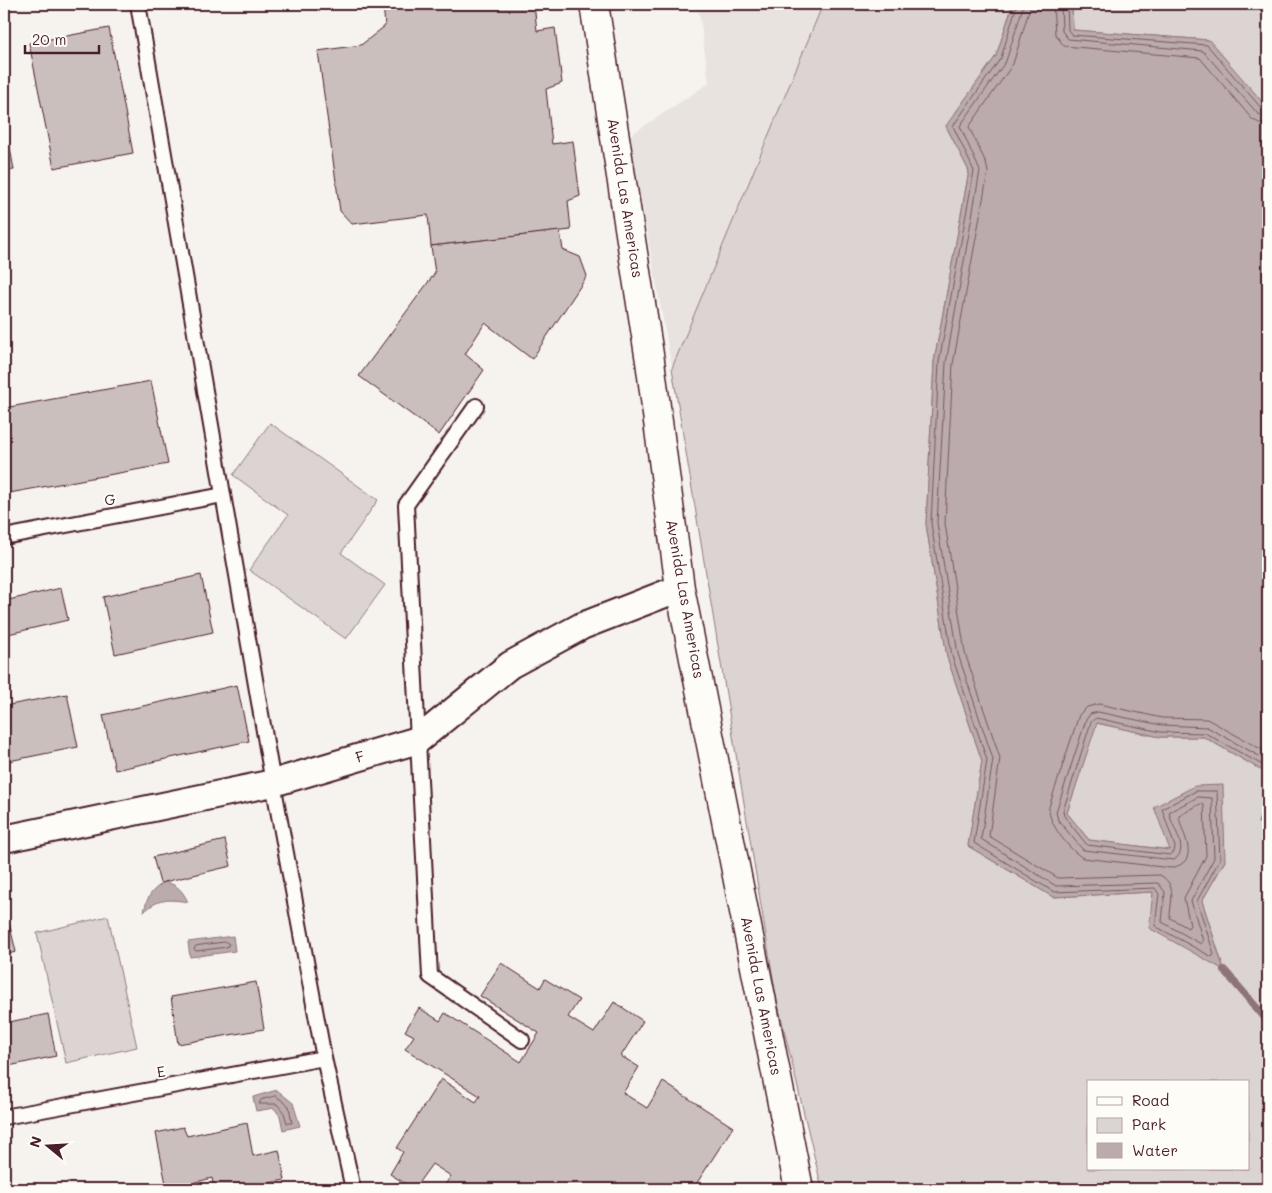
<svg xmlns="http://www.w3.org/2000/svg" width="1272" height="1193" font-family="Mali,sans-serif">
<rect width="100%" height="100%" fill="#f6f3ef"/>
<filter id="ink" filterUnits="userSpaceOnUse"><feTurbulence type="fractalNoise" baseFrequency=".02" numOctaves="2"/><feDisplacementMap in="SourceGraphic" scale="10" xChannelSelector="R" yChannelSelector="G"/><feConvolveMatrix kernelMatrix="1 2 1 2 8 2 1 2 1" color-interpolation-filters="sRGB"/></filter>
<g filter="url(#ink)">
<path fill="#e9e3e0" d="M698,4H823L672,368L629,136L709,83Z"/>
<g fill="#dcd4d2" stroke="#937a7e" fill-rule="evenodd">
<path d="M823,4H1013L996,56L946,126L969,171L934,362L926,524L947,657L982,761L968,846L1053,897L1154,892L1224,969L1202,901L1225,861L1171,850L1089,840L1067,813L1096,723L1160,737H1204L1268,774V792L1258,823L1268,820V1189H822L776,996L672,368ZM1088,1082H1248V1169H1088Z"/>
<path d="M1072,4H1268V317L1209,40L1073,30Z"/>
<path d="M270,423L378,500L341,553L385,585L346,639L249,570L288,515L233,475Z"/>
<path d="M108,916L137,1047L66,1063L37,933Z"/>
</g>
<g fill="#bbabac" stroke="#8e7378">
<path d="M1013,4H1072L1073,30L1209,40L1266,106L1268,774L1204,737H1160L1097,723L1067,813L1089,840L1170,850L1154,807L1195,786L1223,785L1225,861L1202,901L1224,970L1149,928L1153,892L1053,897L968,846L982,761L947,657L926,524L934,362L969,171L946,126L996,56Z"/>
<path d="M1268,792V820L1258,823Z"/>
<path d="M165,882C178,885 182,890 188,902C169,899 158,898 144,912C147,897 151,890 165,882Z"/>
<path d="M233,936L235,951L190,957L188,942Z"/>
<path d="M277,1090L293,1103L300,1126L283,1130L280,1116L274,1108L256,1111L253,1097Z"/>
</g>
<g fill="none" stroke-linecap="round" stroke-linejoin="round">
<g stroke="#77575f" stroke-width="1">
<path d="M1017,4L1001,58L953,126L974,171L939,362L931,523L952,656L987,760L974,843L1054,892L1155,888L1159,894L1155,926L1212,957L1214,954L1197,901L1220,859L1217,791H1196L1162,809L1175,847L1174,852L1170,855L1087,845L1064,816L1063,811L1091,722L1096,718L1161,732L1205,733L1268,768"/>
<path d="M1024,4L1006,61L960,126L980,171L946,363L937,523L958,654L993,759L981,839L1056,886L1158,883L1165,892L1162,922L1201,944L1203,941L1191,901L1214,858L1212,798L1198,797L1169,812C1171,827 1191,849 1174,860L1083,850L1058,820L1056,812L1086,720L1090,714L1098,712L1161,725L1207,727L1268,761"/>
<path d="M1031,4L1013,64L969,127L986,163L988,172L953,364L945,523L965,653L1000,758L989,836L1058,878L1160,875C1178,885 1170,902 1170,918L1188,928L1190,925L1184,898L1206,856L1204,805L1200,804L1179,816C1181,834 1203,861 1171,868L1083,858C1070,851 1047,822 1049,807L1079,715L1087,707L1099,704L1162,718L1207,719L1268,753"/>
<path d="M1053,4L1055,34L1064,46L1200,58L1252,119L1259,123L1268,125"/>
<path d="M1061,4L1062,31L1068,39L1203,51L1258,114L1268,118"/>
<path d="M1067,4L1068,30L1072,35L1207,45L1262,109L1268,111"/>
<path d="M226,942L229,944L227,947L196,951L194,949L196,946Z"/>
<path d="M276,1096L289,1106L292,1123H287L284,1113L277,1104H259L261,1100Z"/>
</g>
<path stroke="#8e7378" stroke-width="8" d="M1224,970L1268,1021"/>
</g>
<g fill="#cbbfbe" stroke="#4a1f2b">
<path d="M383,4H534L537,31L555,28L562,83L546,89L552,144L573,141L580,196L568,201L571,230L431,246L428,215L352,224L340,211L318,51L361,45L385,26Z"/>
<path d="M109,28L133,153L54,168L29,43Z"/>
<path d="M8,136L14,170L4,171V137Z"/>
<path d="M560,231L563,250L580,257L587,276L532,359L485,323L465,354L484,370L439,435L359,376L435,273L431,246Z"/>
<path d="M151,381L168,464L4,494V408Z"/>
<path d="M201,575L213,632L115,654L103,597Z"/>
<path d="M61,588L68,620L4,635V601Z"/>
<path d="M237,685L249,741L115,770L103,715Z"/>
<path d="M67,694L78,747L4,762V706Z"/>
<path d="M225,840L231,866L160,883L153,857Z"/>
<path d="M6,910L16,952L4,955V911Z"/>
<path d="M501,963L540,988L545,979L579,1000L568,1017L594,1033L614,1002L643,1021L621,1056L639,1067L623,1093L647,1108L663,1082L733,1127L693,1189H442L451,1176L432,1164L414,1189L390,1174L403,1152L397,1148L441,1079L476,1102L480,1096L405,1049L414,1036L405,1031L419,1008L440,1021L445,1013L521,1062L539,1033L480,996Z"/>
<path d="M256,982L264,1029L178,1044L171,997Z"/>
<path d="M48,1014L56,1056L4,1067V1023Z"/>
<path d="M247,1123L253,1156L279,1150L285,1180L247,1187V1189H214L212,1178L196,1182L198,1189H167L156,1133L183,1127L187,1136Z"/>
</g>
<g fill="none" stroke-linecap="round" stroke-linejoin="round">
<defs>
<g id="lane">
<path d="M138,4L273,783L324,1058L353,1189"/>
<path d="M476,406L406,505L430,976L522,1040"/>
<path d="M4,537L223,495"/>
<path d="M4,1117L324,1058"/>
</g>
<path id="street" d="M4,839L273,783L418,740L510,665L582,626L680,588"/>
<path id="secondary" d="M594,4L650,361L680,588L799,1189"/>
</defs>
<use href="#lane" stroke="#4a1f2b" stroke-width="18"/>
<use href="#street" stroke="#4a1f2b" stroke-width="30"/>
<use href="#secondary" stroke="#4a1f2b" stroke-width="31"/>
<use href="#lane" stroke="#fdfcf7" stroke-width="14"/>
<use href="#street" stroke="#fdfcf7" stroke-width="26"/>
<use href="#secondary" stroke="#fdfcf7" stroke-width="28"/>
</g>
</g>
<g text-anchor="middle" stroke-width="4" stroke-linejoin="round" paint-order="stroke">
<g font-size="15" fill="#4a1f2b" stroke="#fdfcf7">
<text transform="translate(625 198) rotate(81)" y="5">Avenida Las Americas</text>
<text transform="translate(110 500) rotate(-11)" y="5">G</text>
<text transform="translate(685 599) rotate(80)" y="5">Avenida Las Americas</text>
<text transform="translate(360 757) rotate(-17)" y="5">F</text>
<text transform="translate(761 996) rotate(79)" y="5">Avenida Las Americas</text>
<text transform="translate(161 1072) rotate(-10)" y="5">E</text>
</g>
</g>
<rect width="1272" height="1193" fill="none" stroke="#fdfcf7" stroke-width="20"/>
<rect x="10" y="10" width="1252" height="1173" fill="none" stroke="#4a1f2b" stroke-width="2" filter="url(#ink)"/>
<rect x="1087" y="1080" width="162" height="90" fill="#fdfcf7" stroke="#b5a4a5"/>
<rect x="1097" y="1097" width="25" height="8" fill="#fdfcf7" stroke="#b5a4a5"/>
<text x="1132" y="1106" font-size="15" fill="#4a1f2b">Road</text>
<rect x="1097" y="1118" width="25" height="15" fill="#dcd4d2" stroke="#b5a4a5"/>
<text x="1132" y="1130" font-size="15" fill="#4a1f2b">Park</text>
<rect x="1097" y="1143" width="25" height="15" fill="#bbabac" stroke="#b5a4a5"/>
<text x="1132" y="1156" font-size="15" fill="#4a1f2b">Water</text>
<g transform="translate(48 1146) rotate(288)" stroke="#fdfcf7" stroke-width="4" paint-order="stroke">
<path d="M0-4L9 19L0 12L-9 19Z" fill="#4a1f2b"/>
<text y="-8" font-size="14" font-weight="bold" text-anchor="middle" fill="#4a1f2b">N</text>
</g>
<path d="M25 45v8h74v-8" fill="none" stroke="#4a1f2b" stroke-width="2.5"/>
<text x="32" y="45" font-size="15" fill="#4a1f2b" stroke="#fdfcf7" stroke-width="4" paint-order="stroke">20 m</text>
</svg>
